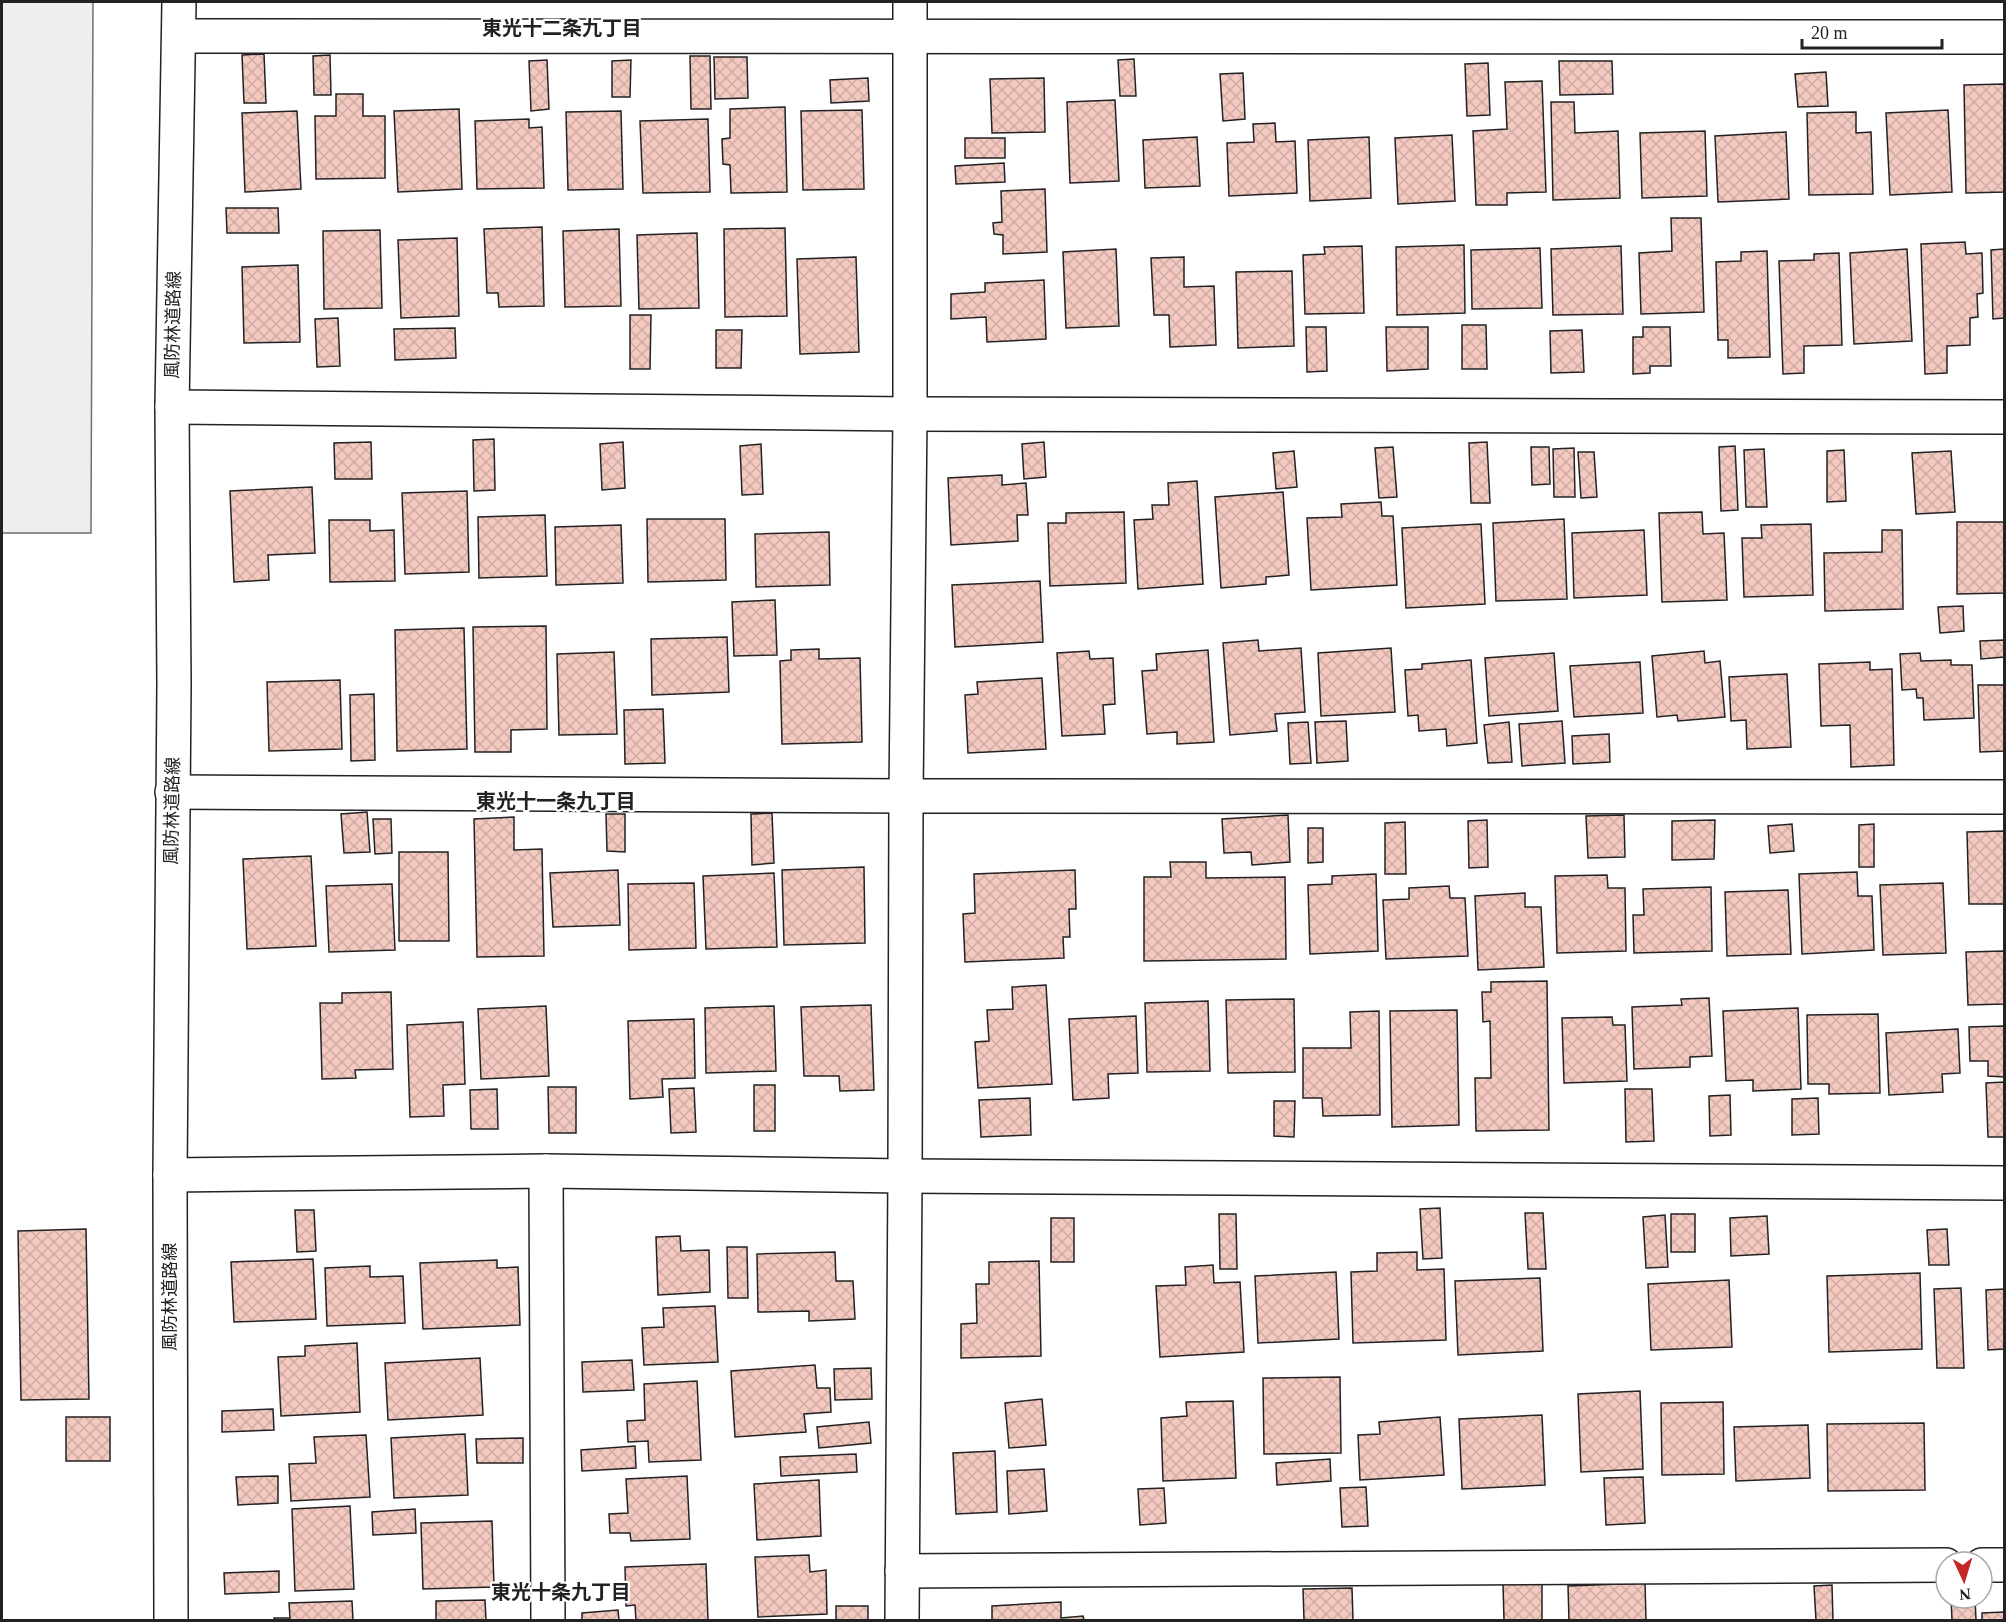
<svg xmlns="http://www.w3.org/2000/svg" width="2006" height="1622" font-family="'Times New Roman','Noto Sans JP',serif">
<defs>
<pattern id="building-cross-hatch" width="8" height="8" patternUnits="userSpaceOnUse" patternTransform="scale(1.5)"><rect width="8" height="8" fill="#f3c9c0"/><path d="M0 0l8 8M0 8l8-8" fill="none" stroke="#d0aca5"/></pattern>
</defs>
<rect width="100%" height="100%" fill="#fff"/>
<path fill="#eee" stroke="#6f6f6f" stroke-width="1.5" d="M2,2H93L91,533H2Z"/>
<g fill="url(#building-cross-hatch)" stroke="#222" stroke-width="1.5">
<path d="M264,54L266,103H244L242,55Z"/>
<path d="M330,55L331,95H314L313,56Z"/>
<path d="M690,56H710L711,109H691Z"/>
<path d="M714,57H747L748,98L715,99Z"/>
<path d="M1134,59L1136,96H1120L1118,60Z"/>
<path d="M547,60L549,109L531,111L529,61Z"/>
<path d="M631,60L630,97H612V61Z"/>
<path d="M1559,61H1612L1613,94L1560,95Z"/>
<path d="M1488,63L1490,115L1467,116L1465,64Z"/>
<path d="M1826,72L1828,106L1798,107L1795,74Z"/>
<path d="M1243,73L1245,119L1223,121L1220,74Z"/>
<path d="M868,78L869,101L831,103L830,80Z"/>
<path d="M1044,78L1045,132L992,133L990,79Z"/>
<path d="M1542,81L1546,192L1507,193V205H1476L1473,131L1507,129L1505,82Z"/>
<path d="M2004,84V192L1966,193L1964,85Z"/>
<path d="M336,94H363V116H385V178L316,179L315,116H336Z"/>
<path d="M1115,100L1119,181L1070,183L1067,102Z"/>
<path d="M1551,102H1574L1575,133L1618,131L1620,198L1553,200Z"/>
<path d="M785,107L787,192L731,193L730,165L723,164L722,139L730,138V109Z"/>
<path d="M459,109L462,189L398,192L394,111Z"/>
<path d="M862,110L864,189L803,190L801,111Z"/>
<path d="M1948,110L1952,192L1890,195L1886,113Z"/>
<path d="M297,111L301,189L245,192L242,113Z"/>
<path d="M621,111L623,189L568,190L566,112Z"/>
<path d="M1856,112V133L1871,132L1873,194L1809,195L1807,113Z"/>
<path d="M529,119V128L542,127L544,188L477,189L475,121Z"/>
<path d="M708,119L710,192L643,193L640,121Z"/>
<path d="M1275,123L1276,142L1295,141L1297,193L1229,196L1227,143L1254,142L1253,124Z"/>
<path d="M1705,131L1707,196L1642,198L1640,133Z"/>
<path d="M1786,132L1789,199L1718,202L1715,136Z"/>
<path d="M1452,135L1455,201L1398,204L1395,138Z"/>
<path d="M1197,137L1200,186L1145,188L1143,140Z"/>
<path d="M1369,137L1371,198L1310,201L1308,140Z"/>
<rect x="965" y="138" width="40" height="20"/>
<path d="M1004,163L1005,182L956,184L955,166Z"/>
<path d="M1045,189L1047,252L1003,254V235L994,234L993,223L1002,222L1001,191Z"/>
<path d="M226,208H278L279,233H227Z"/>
<path d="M1671,218H1701L1704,312L1641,314L1639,253L1672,251Z"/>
<path d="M542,227L544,306L499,307L498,293H487L484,229Z"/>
<path d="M785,228L787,316L725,317L724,229Z"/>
<path d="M619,229L621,306L565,307L563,231Z"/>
<path d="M380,230L382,308L324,309L323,231Z"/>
<path d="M697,233L699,308L639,309L637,235Z"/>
<path d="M457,238L459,316L401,318L398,240Z"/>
<path d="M1965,242L1966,254L1982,253L1983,293L1977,294L1978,317L1970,318V345L1947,346V373L1925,374L1921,244Z"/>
<path d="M1464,245L1465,313L1397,315L1396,247Z"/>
<path d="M1362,246L1364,313L1305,314L1303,255L1325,254L1324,247Z"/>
<path d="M1621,246L1623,314L1553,315L1551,249Z"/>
<path d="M1540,248L1542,308L1472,309L1471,250Z"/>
<path d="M1116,249L1119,326L1066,328L1063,252Z"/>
<path d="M1907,249L1912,341L1854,344L1850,253Z"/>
<path d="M2004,249V318L1993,319L1991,250Z"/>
<path d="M1767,251L1770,357L1728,358V340H1718L1716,262L1741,261V252Z"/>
<path d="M1839,253L1842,345L1804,346V373L1783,374L1779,261L1814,260V254Z"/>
<path d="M856,257L859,352L800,354L797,259Z"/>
<path d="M1184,257V287L1214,286L1216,345L1170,347L1169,315H1154L1151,258Z"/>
<path d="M298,265L300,342L244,343L242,267Z"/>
<path d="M1292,271L1294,346L1238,348L1236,272Z"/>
<path d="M1044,280L1046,339L987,342L986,317L951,319V294L985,292V283Z"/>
<path d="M630,315H651L650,369H630Z"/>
<path d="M338,318L340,366L317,367L315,319Z"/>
<path d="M1462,325H1486L1487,369H1462Z"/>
<path d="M1306,327H1326L1327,371L1307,372Z"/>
<path d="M1386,327H1428V369L1387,371Z"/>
<path d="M1643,327H1670L1671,366H1650V373L1633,374V337H1643Z"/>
<path d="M455,328L456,358L395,360L394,329Z"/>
<path d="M716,330H742L741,368H716Z"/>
<path d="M1582,330L1584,372L1551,373L1550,331Z"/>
<path d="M494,439L495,490L474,491L473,440Z"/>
<path d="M371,442L372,479H335L334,443Z"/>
<path d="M623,442L625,488L602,490L600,444Z"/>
<path d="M1044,442L1046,477L1024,479L1022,444Z"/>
<path d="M1487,442L1490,503H1471L1469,443Z"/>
<path d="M761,444L763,494L742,495L740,446Z"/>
<path d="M1735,446L1738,510L1721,511L1719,447Z"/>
<path d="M1393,447L1397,497L1379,498L1375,448Z"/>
<path d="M1531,447H1549L1550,484L1532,485Z"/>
<path d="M1574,448L1575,497H1554L1553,449Z"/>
<path d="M1764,449L1767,507H1746L1744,450Z"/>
<path d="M1844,450L1846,501L1827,502V451Z"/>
<path d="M1294,451L1297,487L1276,489L1273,453Z"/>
<path d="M1951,451L1955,512L1916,514L1912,453Z"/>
<path d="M1578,452H1594L1597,497L1581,498Z"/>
<path d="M1002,475V485L1026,483L1028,515H1017L1018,541L951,545L948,478Z"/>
<path d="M1197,481L1203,584L1138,589L1134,520L1153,519L1152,505H1169L1168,483Z"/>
<path d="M312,487L315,553L268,555L269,580L234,582L230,491Z"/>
<path d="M467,491L469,572L405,574L402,493Z"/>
<path d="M1283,492L1289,575L1266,577V584L1221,588L1215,497Z"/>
<path d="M1381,502L1382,516H1393L1397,585L1311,590L1307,518L1342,517L1341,504Z"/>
<path d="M1124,512L1126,583L1050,586L1048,523H1066V513Z"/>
<path d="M1702,512L1703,534L1724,533L1727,600L1662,602L1659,513Z"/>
<path d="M545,515L547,576L479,578L478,517Z"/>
<path d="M647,519H725L726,580L648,582Z"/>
<path d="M1564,519L1567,599L1496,601L1493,523Z"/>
<path d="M329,520H370V531L394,530L395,581L330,582Z"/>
<path d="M1957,522H2004V593L1957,594Z"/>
<path d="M1481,524L1485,604L1406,608L1402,528Z"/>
<path d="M1811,524L1813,595L1744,597L1742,538H1762L1761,525Z"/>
<path d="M621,525L623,583L556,585L555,527Z"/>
<path d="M1644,530L1647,595L1574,598L1572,533Z"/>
<path d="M1882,530H1902L1903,609L1825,611L1824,553L1882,552Z"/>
<path d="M829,532L830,585L756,587L755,534Z"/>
<path d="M1040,581L1043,642L955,647L952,585Z"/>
<path d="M775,600L777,655L734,656L732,602Z"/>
<path d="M1963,606L1964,631L1940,633L1938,607Z"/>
<path d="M546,626L547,729L511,730V752H475L473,627Z"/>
<path d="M464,628L467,749L397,751L395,630Z"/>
<path d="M727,637L729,692L652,695L651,639Z"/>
<path d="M1258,640L1259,651L1301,648L1305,712L1275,714L1277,731L1230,735L1223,643Z"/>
<path d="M2004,640V657L1981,659L1980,641Z"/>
<path d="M1391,648L1395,712L1321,716L1318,653Z"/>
<path d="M819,649V659L860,658L862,742L782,744L780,661L791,660V650Z"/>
<path d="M1208,650L1214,742L1177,744V732L1147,734L1142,671L1157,670L1156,654Z"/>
<path d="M1089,651L1090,659L1113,658L1115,704L1103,705L1105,734L1062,736L1057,653Z"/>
<path d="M1704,651L1705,663L1720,661L1725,717L1678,721L1677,715L1657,717L1652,656Z"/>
<path d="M614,652L617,734L559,735L557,654Z"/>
<path d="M1554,653L1558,711L1489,716L1485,658Z"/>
<path d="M1920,653L1921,661L1951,660V665H1972L1974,718L1924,720L1923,698H1917L1916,689L1902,690L1900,654Z"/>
<path d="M1471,660L1477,743L1447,746L1446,729L1419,731L1418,715L1408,716L1405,670L1422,669V664Z"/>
<path d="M1640,662L1643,713L1574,717L1570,666Z"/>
<path d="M1870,662V670L1892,669L1894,765L1851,767L1850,725L1821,726L1819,664Z"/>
<path d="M1787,674L1791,747L1747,749L1746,720L1731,721L1729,677Z"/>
<path d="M1042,678L1046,749L968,753L965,695L978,694L977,682Z"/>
<path d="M340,680L342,749L269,751L267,682Z"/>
<path d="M1978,685H2004V751L1980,752Z"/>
<path d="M374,694L375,760L351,761L350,695Z"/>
<path d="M663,709L665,763L625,764L624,710Z"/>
<path d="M1346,721L1348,761L1317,763L1315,722Z"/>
<path d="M1562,721L1565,763L1522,766L1519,724Z"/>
<path d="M1308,722L1311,763L1290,764L1288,723Z"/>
<path d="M1509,722L1512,762L1488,763L1484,725Z"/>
<path d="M1609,734L1610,762L1573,764L1572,736Z"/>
<path d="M367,812L370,852L344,853L341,814Z"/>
<path d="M772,813L774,863L752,865L751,814Z"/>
<path d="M606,814H625V852L607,851Z"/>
<path d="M1288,815L1290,862L1252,865L1251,852L1224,853L1222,819Z"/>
<path d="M1624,815L1625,857L1588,858L1586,816Z"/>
<path d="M514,817V850L542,849L544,956L477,957L474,819Z"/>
<path d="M373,819H391L392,853L375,854Z"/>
<path d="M1487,820L1488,867L1469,868L1468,821Z"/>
<path d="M1715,820L1714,859L1672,860V821Z"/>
<path d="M1405,822L1406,874H1385V823Z"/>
<path d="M1792,824L1794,851L1770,853L1768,826Z"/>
<path d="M1874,824V867H1859V825Z"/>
<path d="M1308,828H1323V862L1308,863Z"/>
<path d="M2004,831V904H1969L1967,832Z"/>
<path d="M399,852H448L449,941H399Z"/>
<path d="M311,856L316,946L247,949L243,859Z"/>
<path d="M1170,862H1206V878L1285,877L1286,959L1144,961V877H1171Z"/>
<path d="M864,867L865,943L784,945L782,870Z"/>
<path d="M618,870L620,925L553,927L550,873Z"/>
<path d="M1075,870L1076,909H1069L1070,937H1063L1064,958L965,962L963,914L975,913L974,874Z"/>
<path d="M1857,872L1858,896H1872L1874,950L1802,954L1799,874Z"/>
<path d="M774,873L777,947L706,949L703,876Z"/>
<path d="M1376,874L1378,951L1310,954L1308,885L1332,884V876Z"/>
<path d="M1607,875L1608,888H1625L1626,951L1557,953L1555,876Z"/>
<path d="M694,883L696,948L629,950L628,884Z"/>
<path d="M1943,883L1946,953L1883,955L1880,885Z"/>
<path d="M392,884L395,950L329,952L326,886Z"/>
<path d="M1449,886L1450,898H1465L1468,956L1386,959L1383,900L1409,899V888Z"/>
<path d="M1711,887L1712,951L1634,953L1633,915H1644L1643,889Z"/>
<path d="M1788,890L1791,954L1727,956L1725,892Z"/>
<path d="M1525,893V907H1541L1544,967L1478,970L1475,896Z"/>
<path d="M2004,951V1004L1968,1005L1966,952Z"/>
<path d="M1547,981L1549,1130L1476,1131L1475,1078H1491L1490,1021L1483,1022L1482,992H1491V982Z"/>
<path d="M1046,985L1052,1084L978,1088L975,1042L989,1041L987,1010L1013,1009L1012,987Z"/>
<path d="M391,992L393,1069L355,1070L356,1078L322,1079L320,1003H342V993Z"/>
<path d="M1709,998L1712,1056L1690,1057V1067L1634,1069L1632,1007L1682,1005L1681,999Z"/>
<path d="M1294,999L1295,1072L1228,1073L1226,1000Z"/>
<path d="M1208,1001L1210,1071L1147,1072L1145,1003Z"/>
<path d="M871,1005L874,1090L840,1091L839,1076H804L801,1007Z"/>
<path d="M546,1006L549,1076L481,1079L478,1009Z"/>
<path d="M774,1006L776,1071L706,1073L705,1008Z"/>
<path d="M1798,1008L1801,1089L1753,1091V1080L1726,1081L1723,1011Z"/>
<path d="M1457,1010L1459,1125L1392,1127L1390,1011Z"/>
<path d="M1379,1011L1380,1115L1323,1116L1322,1098H1303V1048H1351L1350,1012Z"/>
<path d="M1878,1014L1880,1093L1829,1094V1084H1808L1807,1015Z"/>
<path d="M1136,1016L1138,1073L1108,1074L1109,1098L1073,1100L1069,1019Z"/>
<path d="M1612,1017L1613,1025H1625L1627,1081L1564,1083L1562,1018Z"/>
<path d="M694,1019L695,1078L662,1079L663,1097L630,1099L628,1021Z"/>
<path d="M463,1022L465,1084L443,1085L444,1116L410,1117L407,1025Z"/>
<path d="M2004,1026V1077L1988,1076V1061H1970L1969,1027Z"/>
<path d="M1958,1029L1960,1073L1942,1074L1943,1092L1889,1095L1886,1033Z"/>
<path d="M2004,1082V1137H1988L1986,1083Z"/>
<rect x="754" y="1085" width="21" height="46"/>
<path d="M548,1087H576V1133H549Z"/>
<path d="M694,1088L696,1132L671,1133L669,1089Z"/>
<path d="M497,1089L498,1129H471L470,1090Z"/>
<path d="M1625,1089H1652L1654,1141L1626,1142Z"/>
<path d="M1730,1095L1731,1135L1710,1136L1709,1096Z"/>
<path d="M1030,1098L1031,1135L981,1137L979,1100Z"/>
<path d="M1818,1098L1819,1134L1792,1135V1099Z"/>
<path d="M1274,1101H1295L1294,1137L1274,1136Z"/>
<path d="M1440,1208L1442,1258L1423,1259L1420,1209Z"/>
<path d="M295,1210H314L316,1251L297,1252Z"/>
<path d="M1525,1213H1543L1546,1269H1528Z"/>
<path d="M1219,1214H1236L1237,1269H1220Z"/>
<rect x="1671" y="1214" width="24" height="38"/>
<path d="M1665,1215L1668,1267L1646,1268L1643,1217Z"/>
<path d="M1767,1216L1769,1254L1731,1256L1730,1218Z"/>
<rect x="1051" y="1218" width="23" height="44"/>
<path d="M86,1229L89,1399L21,1400L18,1231Z"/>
<path d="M1947,1229L1949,1265H1929L1927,1230Z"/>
<path d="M680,1236L681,1251L709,1250L710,1292L658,1295L656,1237Z"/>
<path d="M727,1247H747L748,1298H728Z"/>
<path d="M835,1252L836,1281H853L855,1319L809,1321V1311L758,1312L757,1254Z"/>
<path d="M1417,1252V1270L1444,1269L1446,1340L1353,1343L1351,1272L1377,1271V1253Z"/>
<path d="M313,1259L316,1319L234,1322L231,1262Z"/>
<path d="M497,1260V1268L518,1267L520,1325L423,1329L420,1263Z"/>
<path d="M1039,1261L1041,1356L961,1358V1324L977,1323L976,1284H989V1262Z"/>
<path d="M1213,1265L1214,1283L1240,1282L1244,1352L1160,1357L1156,1286L1186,1285L1185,1267Z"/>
<path d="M370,1266V1277L403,1276L405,1323L327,1326L325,1268Z"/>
<path d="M1336,1272L1339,1339L1258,1343L1255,1276Z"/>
<path d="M1920,1273L1922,1349L1829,1352L1827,1276Z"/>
<path d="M1540,1278L1543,1351L1458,1355L1455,1281Z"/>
<path d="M1729,1280L1732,1347L1651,1350L1648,1284Z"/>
<path d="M1961,1288L1964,1368H1937L1934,1289Z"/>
<path d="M2004,1289V1349L1988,1350L1986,1290Z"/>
<path d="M715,1306L718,1362L644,1365L642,1328L664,1327L663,1308Z"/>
<path d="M357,1343L360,1412L281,1416L278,1357L305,1356V1346Z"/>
<path d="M480,1358L483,1415L388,1420L385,1363Z"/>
<path d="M632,1360L634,1390L583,1392L582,1362Z"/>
<path d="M815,1365L817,1388H830L831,1412L804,1414L806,1432L735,1437L731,1371Z"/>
<path d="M871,1368L872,1399L835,1400L834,1369Z"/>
<path d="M1340,1377L1341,1453L1264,1454L1263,1378Z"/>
<path d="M697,1381L701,1460L649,1462L648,1441L628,1442L627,1421L645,1420L644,1384Z"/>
<path d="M1640,1391L1643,1469L1581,1472L1578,1394Z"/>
<path d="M1042,1399L1046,1445L1009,1448L1005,1403Z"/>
<path d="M1233,1401L1236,1478L1163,1481L1161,1418L1187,1416L1186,1402Z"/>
<path d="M1723,1402L1724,1474L1662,1475L1661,1403Z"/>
<path d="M273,1409L274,1430L222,1432V1411Z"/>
<path d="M1542,1415L1545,1485L1462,1489L1459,1419Z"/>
<rect x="66" y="1417" width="44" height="44"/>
<path d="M1440,1417L1444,1475L1360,1480L1358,1435L1380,1434L1379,1422Z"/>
<path d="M869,1422L871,1443L819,1448L817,1427Z"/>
<path d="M1924,1423L1925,1490L1828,1491L1827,1424Z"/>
<path d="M1808,1425L1810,1478L1736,1481L1734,1427Z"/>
<path d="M465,1434L468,1495L394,1498L391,1438Z"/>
<path d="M366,1435L370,1497L291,1501L289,1464L316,1463L314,1437Z"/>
<path d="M523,1438V1463H477L476,1439Z"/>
<path d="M635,1446L636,1468L582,1471L581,1450Z"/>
<path d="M995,1451L997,1512L956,1514L953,1453Z"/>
<path d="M856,1454L857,1472L781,1476L780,1457Z"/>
<path d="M1330,1459L1331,1481L1277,1485L1276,1463Z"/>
<path d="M1044,1469L1047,1511L1009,1514L1007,1471Z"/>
<path d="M278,1476V1503L238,1505L236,1477Z"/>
<path d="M687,1476L690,1539L631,1541L630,1533H610L609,1514L628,1513L626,1479Z"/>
<path d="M1643,1477L1645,1523L1606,1525L1604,1478Z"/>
<path d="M819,1480L821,1536L757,1540L754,1484Z"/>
<path d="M1366,1487L1368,1526L1342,1527L1340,1488Z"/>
<path d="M1164,1488L1166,1523L1140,1525L1138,1489Z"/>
<path d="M350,1506L354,1589L295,1591L292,1509Z"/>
<path d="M415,1509L416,1533L373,1535L372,1512Z"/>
<path d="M492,1521L494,1587L423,1589L421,1523Z"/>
<path d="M809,1555L810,1572L826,1570L827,1614L758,1617L755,1557Z"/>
<path d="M706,1564L708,1620H636L635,1605L626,1606L625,1567Z"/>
<path d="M279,1571V1592L225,1594L224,1573Z"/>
<path d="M1542,1583V1620H1504L1503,1584Z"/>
<path d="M1645,1583L1646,1620H1569L1568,1586Z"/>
<path d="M1832,1585L1833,1620H1816L1814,1586Z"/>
<path d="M1352,1588L1353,1620H1304L1303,1589Z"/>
<path d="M1951,1598H1975L1976,1620H1952Z"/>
<path d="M485,1600L486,1620H436V1601Z"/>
<path d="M352,1601L353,1620H275L274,1618H290L289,1603Z"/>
<path d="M1061,1602V1618L1083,1616L1084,1620H992V1606Z"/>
<rect x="836" y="1606" width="32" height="14"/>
<path d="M618,1610L619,1620H582V1613Z"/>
<path d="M2004,1612V1620H1982V1613Z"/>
</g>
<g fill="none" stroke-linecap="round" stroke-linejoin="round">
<defs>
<g id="minor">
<path d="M179,36L2004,37"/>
<path d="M172,407L910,414L2004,417"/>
<path d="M172,792L906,796L2004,797"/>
<path d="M546,1171L548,1620"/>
<path d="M170,1175L546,1171L905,1176L2004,1183"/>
<path d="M1982,1565H2004"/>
<path d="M902,1571L1946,1565"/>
<path d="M171,1620L170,1175L174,684L172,407L179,2"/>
<path d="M902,1620L905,1176L906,796L910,414V2"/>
</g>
</defs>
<use href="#minor" stroke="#222" stroke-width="36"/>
<use href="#minor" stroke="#fff" stroke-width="33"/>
</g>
<g text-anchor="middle" stroke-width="4.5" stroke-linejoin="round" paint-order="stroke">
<g font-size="18" fill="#222" stroke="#fff">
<text transform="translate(173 325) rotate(-89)" y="6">風防林道路線</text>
<text transform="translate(172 811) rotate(-89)" y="6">風防林道路線</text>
<text transform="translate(170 1297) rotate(-90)" y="6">風防林道路線</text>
</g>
<g font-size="20" font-weight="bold" fill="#222" stroke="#fff">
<text x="562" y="35">東光十二条九丁目</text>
<text x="556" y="808">東光十一条九丁目</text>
<text x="561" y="1599">東光十条九丁目</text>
</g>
</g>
<rect width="2006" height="1622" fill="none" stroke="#222222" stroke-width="6"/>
<g transform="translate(1964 1580) rotate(176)"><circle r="28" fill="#ffffff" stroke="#a7a7a7" stroke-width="1.5"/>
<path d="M0-4.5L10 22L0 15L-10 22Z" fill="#c62828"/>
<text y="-9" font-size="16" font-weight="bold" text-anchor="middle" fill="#222222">N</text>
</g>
<path d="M1802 39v9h140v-9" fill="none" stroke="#222222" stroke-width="3"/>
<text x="1811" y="39" font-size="18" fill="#222222" stroke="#ffffff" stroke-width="4.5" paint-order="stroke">20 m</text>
</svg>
